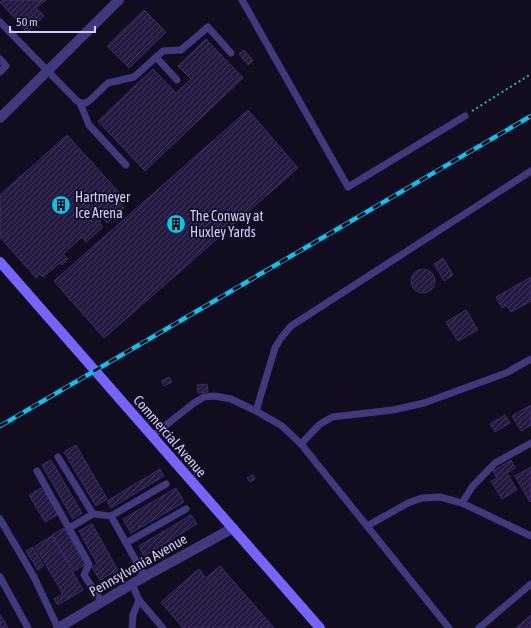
<svg xmlns="http://www.w3.org/2000/svg" width="531" height="628" font-family="'Asap Condensed',sans-serif">
<defs>
<pattern id="building-hatch" width="6" height="6" patternUnits="userSpaceOnUse"><rect width="6" height="6" fill="#241940"/><path d="M-1 1l2-2M0 6l6-6M5 7l2-2" fill="none" stroke="#43395d"/></pattern>
</defs>
<rect width="100%" height="100%" fill="#110d1f"/>
<g fill="url(#building-hatch)" stroke="#3e2b6c">
<path d="M3,0H46L36,8L44,16L27,32L0,2Z"/>
<path d="M144,10L166,32L129,68L107,46Z"/>
<path d="M206,39L243,78L145,171L98,121L153,69L176,93L191,79L178,66Z"/>
<path d="M244,50L253,61L248,65L239,54Z"/>
<path d="M248,110L298,168L104,338L54,281Z"/>
<path d="M67,135L125,199L120,203L124,208L107,223L103,218L99,222L103,227L86,242L82,237L63,254L68,259L62,265L60,263L43,277L40,274L36,278L0,237V195Z"/>
<path d="M443,258L453,275L444,281L434,264Z"/>
<circle cx="423" cy="281" r="12"/>
<path d="M531,277V301L511,312L506,305L502,308L496,297Z"/>
<path d="M466,310L478,330L458,341L446,322Z"/>
<path d="M169,377L172,382L164,386L161,381Z"/>
<path d="M207,384L208,392L198,393L197,385Z"/>
<path d="M531,405V425L521,431L512,416Z"/>
<path d="M505,415L510,423L495,432L490,424Z"/>
<path d="M76,445L107,499L96,506L64,452Z"/>
<path d="M51,460L82,513L73,519L42,465Z"/>
<path d="M511,460L515,468L507,473L517,490L502,499L491,481L497,478L493,471Z"/>
<path d="M531,467V501L530,502L515,476Z"/>
<path d="M160,469L164,476L111,508L107,501Z"/>
<path d="M253,475L255,479L250,482L247,478Z"/>
<path d="M43,487L59,514L45,522L29,495Z"/>
<path d="M176,488L184,502L131,533L123,519Z"/>
<path d="M191,515L197,524L144,556L139,546Z"/>
<path d="M92,524L118,570L100,580L92,567L97,564L79,531Z"/>
<path d="M64,528L86,564L74,571L52,535Z"/>
<path d="M52,536L83,590L58,605L54,599L63,594L35,546Z"/>
<path d="M33,547L44,566L38,570L26,551Z"/>
<path d="M220,566L274,628H183L161,602L199,569L206,578Z"/>
<path d="M0,614L8,628H0Z"/>
<path d="M531,615V628H516Z"/>
</g>
<g fill="none" stroke-linecap="round" stroke-linejoin="round">
<path stroke="#2facaf" stroke-width="2" stroke-dasharray="2 3" stroke-linecap="butt" d="M472,111L531,74"/>
<g stroke="#41387e" stroke-width="7">
<path d="M242,0L348,187L465,116"/>
<path d="M0,22L76,100L80,103H85L89,101L108,83L134,77L163,51L181,50L208,27L231,53"/>
<path d="M156,57L177,80"/>
<path d="M0,59L6,66L0,72"/>
<path d="M80,103L89,125L126,165"/>
<path d="M256,411L275,348L281,338L291,326L531,171"/>
<path d="M152,436L194,403L204,397L215,396L231,399L256,411L282,426L301,444L449,628"/>
<path d="M301,444L319,425L332,417L393,410L424,403L506,373L531,359"/>
<path d="M58,457L93,514"/>
<path d="M37,471L89,564L84,575L102,602"/>
<path d="M462,503L472,487L495,463L531,443"/>
<path d="M111,516L166,484"/>
<path d="M0,519L34,577L58,628"/>
<path d="M367,526L408,503L422,498L440,497L462,503L531,536"/>
<path d="M69,528L93,514L111,516L145,577"/>
<path d="M126,543L186,509"/>
<path d="M0,577L28,628"/>
<path d="M139,600L163,628"/>
<path d="M132,628L133,615L139,600L132,584"/>
<path d="M479,628L531,584"/>
</g>
<g stroke="#41387e" stroke-width="10">
<path d="M0,118L119,0"/>
<path d="M58,628L142,578L233,528"/>
</g>
<path stroke="#7564fd" stroke-width="10" d="M0,262L320,628"/>
<defs>
<path id="rail" d="M0,426L531,116"/>
</defs>
<use href="#rail" stroke="#03c6f3" stroke-width="4.5"/>
<use href="#rail" stroke="#110d1f" stroke-width="3" stroke-dasharray="9" stroke-linecap="butt"/>
</g>
<defs>
<symbol id="building-disc" viewBox="-11 -11 22 22"><circle r="9.5" fill="#03c6f3" stroke="#110d1f"/><path d="M-4-6H4V6H1V3H-1V6H-4ZM-2.5-4.3h1.7v1.8h-1.7ZM.8-4.3h1.7v1.8H.8ZM-2.5-1h1.7V.8h-1.7ZM.8-1h1.7V.8H.8Z" fill="#111"/></symbol>
</defs>
<g fill-rule="evenodd">
<use href="#building-disc" x="50" y="194" width="22" height="22"/>
<use href="#building-disc" x="165" y="213" width="22" height="22"/>
</g>
<g text-anchor="middle" stroke-width="3.5" stroke-linejoin="round" paint-order="stroke">
<g font-size="14" fill="#d6cbfe" stroke="#110d1f" text-anchor="start">
<text x="75" y="202">Hartmeyer<tspan x="75" dy="16">Ice Arena</tspan></text>
<text x="190" y="221">The Conway at<tspan x="190" dy="16">Huxley Yards</tspan></text>
</g>
<g font-size="14" fill="#d6cbfe" stroke="#110d1f">
<text transform="translate(170 436) rotate(49)" y="5">Commercial Avenue</text>
<text transform="translate(138 565) rotate(-30)" y="5">Pennsylvania Avenue</text>
</g>
</g>
<path d="M10 26v6h85v-6" fill="none" stroke="#d6cbfe" stroke-width="2"/>
<text x="16" y="26" font-size="12" fill="#d6cbfe" stroke="#110d1f" stroke-width="3" paint-order="stroke">50 m</text>
</svg>
